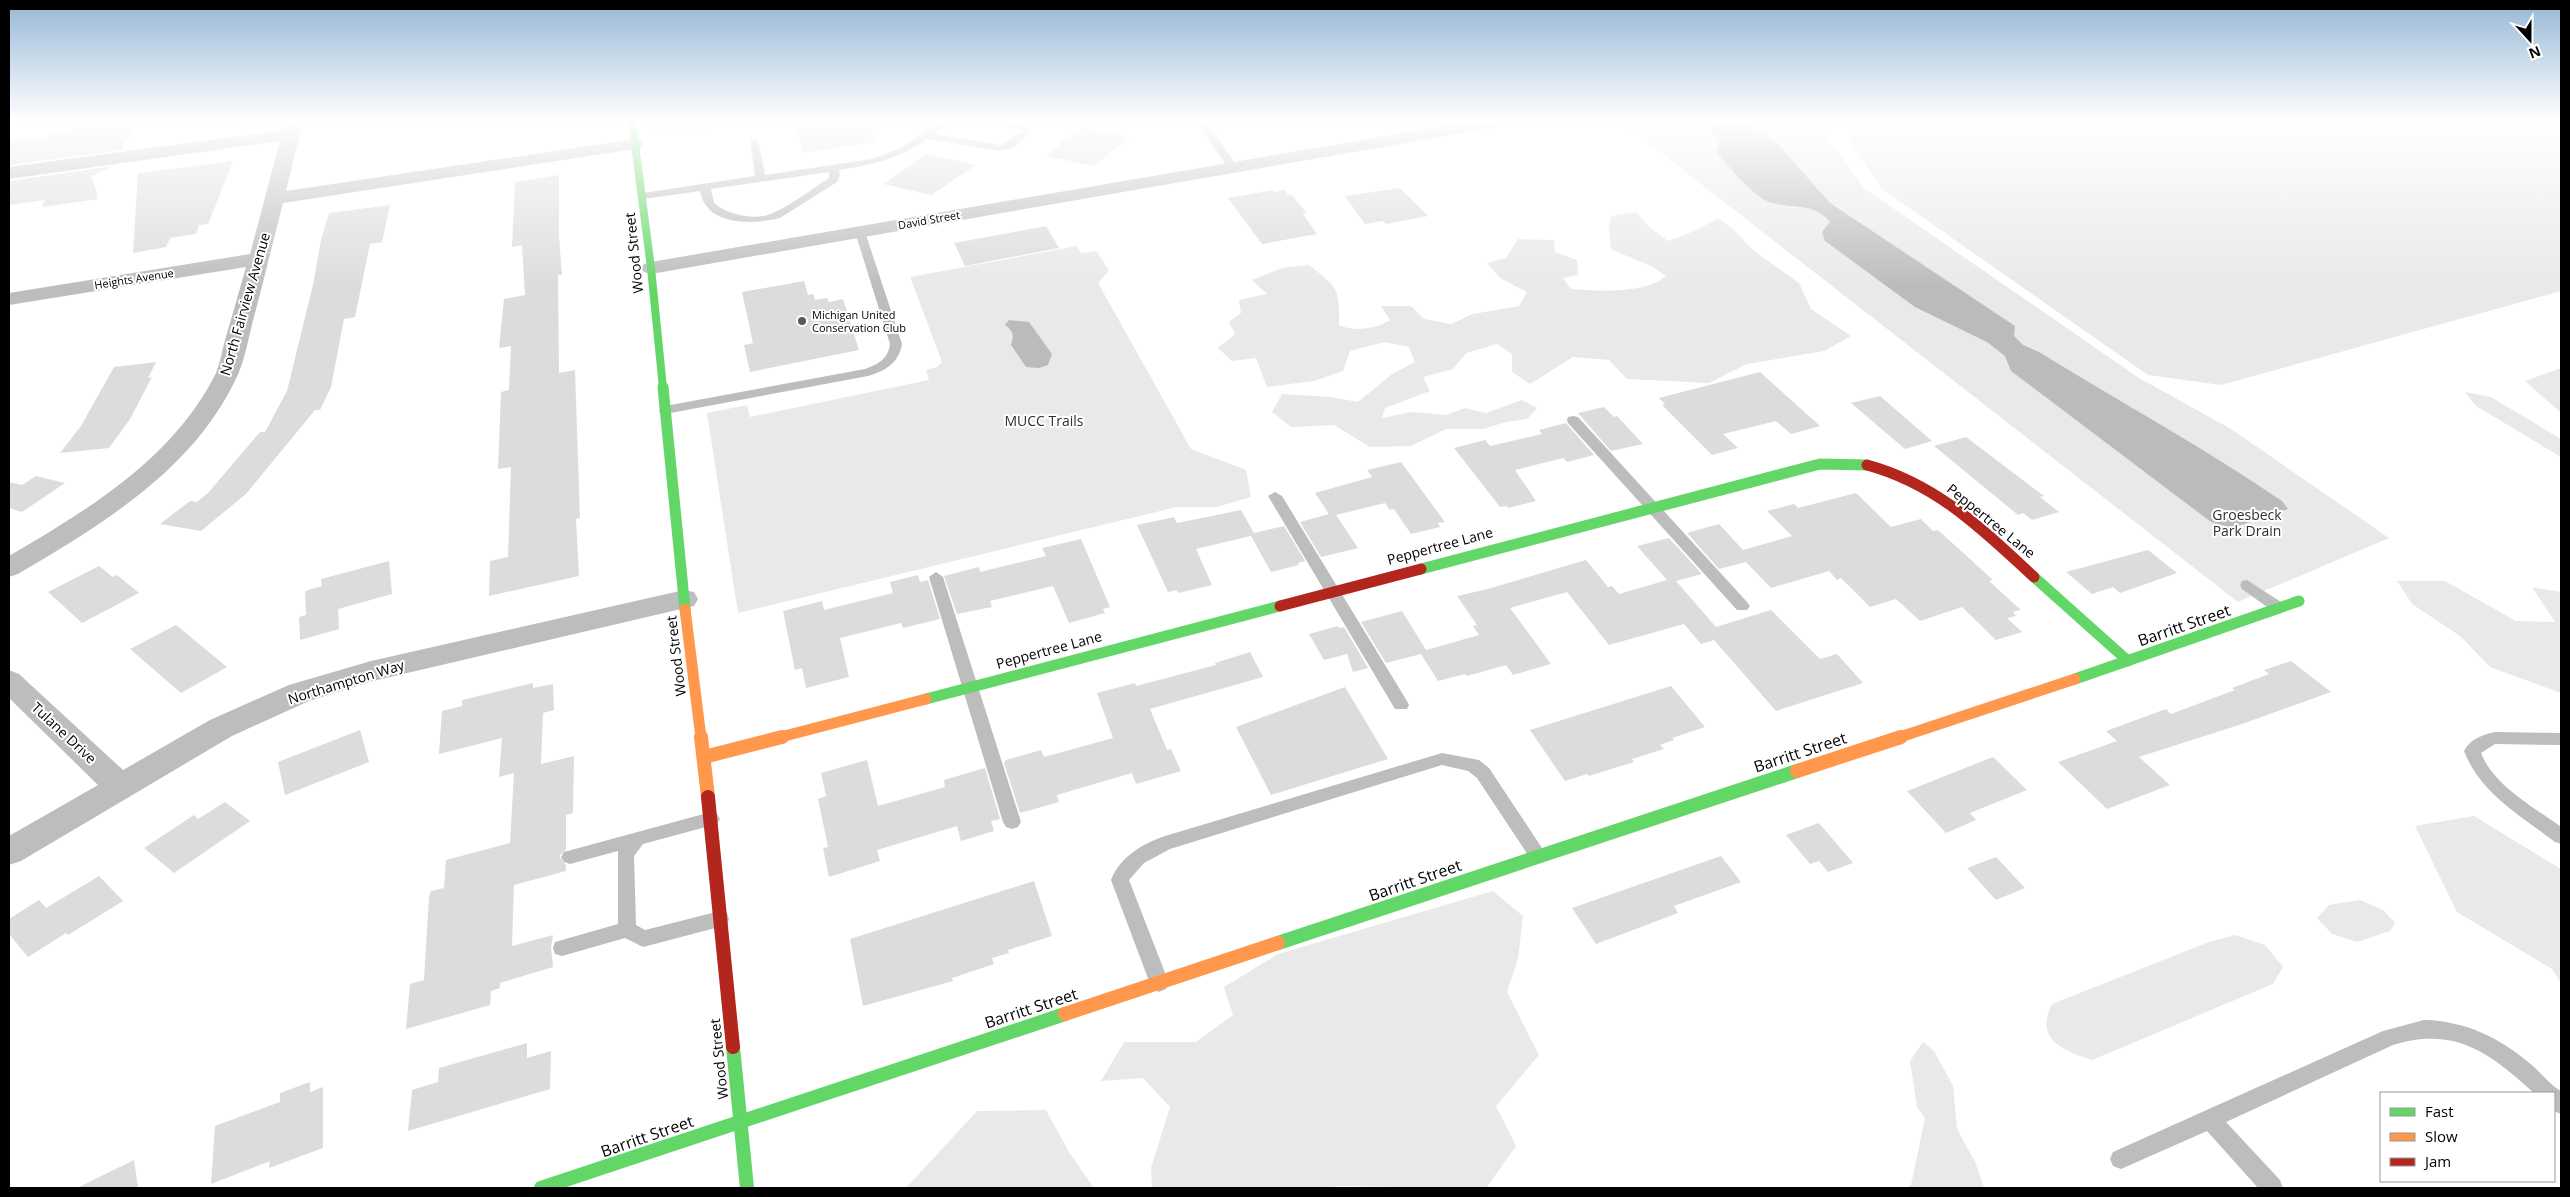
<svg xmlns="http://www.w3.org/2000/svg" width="2570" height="1197" font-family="'Open Sans',sans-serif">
<rect width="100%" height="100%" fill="#fff"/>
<g fill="#e9e9e9">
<path d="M654,121H756L656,136Z"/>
<path d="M1620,121H1833L1828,138L1864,188L2139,378L2231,429L2389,538L2238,602Z"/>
<path d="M1851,121H2561V291L2221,385L2148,375L1882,189L1849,140Z"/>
<path d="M1637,212L1648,226L1668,241L1697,230L1718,218L1734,230L1754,251L1799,283L1811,309L1851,336L1824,351L1747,364L1709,383L1627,379L1609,360L1573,357L1530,384L1512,372V354L1497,344L1466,353L1453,369L1423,377L1430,391L1385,408L1382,418L1412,412L1446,415L1465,408L1486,413L1522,400L1537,408L1527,419L1506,422L1483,429H1446L1411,446L1370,447L1334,425L1291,427L1272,412L1282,394L1331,397L1358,402L1392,374L1415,362L1409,347L1385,342L1350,351L1343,371L1314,381L1267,387L1256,358L1232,361L1218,348L1235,334L1229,322L1241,313L1239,300L1267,294L1252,280L1282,268L1309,265C1337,287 1340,288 1339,325C1353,332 1377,329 1390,320L1381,306H1411L1424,319L1451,324L1473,314L1519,306L1527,292L1500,278L1487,263L1506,258L1518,239L1554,240L1555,252L1577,260L1578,275L1563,278L1571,289C1598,291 1646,294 1666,276L1651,266L1611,249L1609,228L1611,216Z"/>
<path d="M1077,246L1081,253L1096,251L1109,270L1098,283L1191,449L1246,470L1251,497L1217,507H1177L738,613L707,413L747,405L750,417L929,380L926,370L937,367L942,362L910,277Z"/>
<path d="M2561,368V413L2525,381Z"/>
<path d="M2465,392L2491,397L2561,439V457L2476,406Z"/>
<path d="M2397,581H2445L2516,621L2555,622L2532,587L2561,592V693L2490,667L2460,636L2412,604Z"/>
<path d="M2474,816L2561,869V983L2552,969L2457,912L2415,826Z"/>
<path d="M1493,891L1523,916L1518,959L1507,992L1539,1055L1496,1106L1516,1146L1486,1188L1335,1186L1333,1188H1152L1151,1168L1170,1107L1143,1078L1101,1081L1124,1042H1196L1233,1015L1224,987L1278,954Z"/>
<path d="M2360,900L2383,910L2395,923L2390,931L2357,942L2332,934L2317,918L2329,905Z"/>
<path d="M2235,935L2265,945L2283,967L2273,984L2092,1060C2063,1051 2034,1039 2052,1004L2209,942Z"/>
<path d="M1923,1042L1934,1051L1953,1086L1957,1129L1976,1164L1984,1188H1907L1911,1185L1925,1118L1917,1107L1910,1061Z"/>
<path d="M1046,1110L1069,1152L1094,1188H906L977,1111Z"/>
</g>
<g fill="#bbb">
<path d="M1708,121H1749L1753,123L1755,130L1775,141L1830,203L2015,326L2014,336L2023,345L2039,352C2120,402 2203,447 2282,501L2288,509L2232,528L2211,522L2011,371L2005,356L1987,342L1915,307L1825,241L1822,232L1830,222C1811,198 1782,213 1760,197C1744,186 1730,167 1717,153L1720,139L1710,130Z"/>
<path d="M1009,320L1029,322L1052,354L1048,365L1039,368L1026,367L1011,345C1014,335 1014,332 1005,325Z"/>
</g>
<g fill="#dcdcdc">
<path d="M136,121L121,150L9,165V142L48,136L50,132Z"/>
<path d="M860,121H868L875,142L802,153L797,129Z"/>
<path d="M1082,127L1130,137L1094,166L1046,156L1061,144V140L1068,138Z"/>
<path d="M926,154L976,165L931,195L883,184Z"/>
<path d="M233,161L208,224L199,225L196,234L170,238L166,247L133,253L138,173Z"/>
<path d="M113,166L92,176L98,199L42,207L45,200L9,205V181Z"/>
<path d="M559,175V236L562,275H558L559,373L575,370L580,518L576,519L579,576L489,596L490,561L508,557L511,467L498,469L501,392L509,390L511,346L499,348L504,299L525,295L522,245L512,247L515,182Z"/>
<path d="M1400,188L1428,216L1386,224L1383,221L1365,224L1345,196Z"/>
<path d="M1273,190L1275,192L1285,190L1288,195L1291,194L1307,213L1303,214L1317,234L1262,244L1228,198Z"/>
<path d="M390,205L382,242L370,244L355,317L344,319L331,387L320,410H315L246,494L201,531L160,524L190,501L197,502L208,493L260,432H265L287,391L313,285L321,240L329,213Z"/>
<path d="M1046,226L1059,248L965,266L954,243Z"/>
<path d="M804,281L808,295L813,294L815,300L827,298L829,302L843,299L859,350L750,372L744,345L753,343L742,292Z"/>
<path d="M156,362L148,378L152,377L130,419L109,448L60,453L81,426L114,367Z"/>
<path d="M1760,372L1820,426L1791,434L1776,421L1723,434L1738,448L1712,455L1662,405L1665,404L1659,398Z"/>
<path d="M1880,396L1932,441L1905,449L1851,403Z"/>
<path d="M1604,407L1614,417L1617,416L1643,444L1611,451L1578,413Z"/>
<path d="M1566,423L1594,455L1567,462L1563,458L1515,470L1536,501L1508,508L1507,506L1500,507L1454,448L1485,440L1490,446L1542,434L1539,430Z"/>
<path d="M1966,437L2044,496L2040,497L2059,512L2032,520L2023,513L2018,515L1934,446Z"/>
<path d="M1401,462L1445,522L1438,523L1440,527L1411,534L1394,509L1390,510L1385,503L1336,515L1358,548L1321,557L1300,522L1329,514L1315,493L1372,477L1367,470Z"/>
<path d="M36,476L65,483L22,512L9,508V482L22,485Z"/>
<path d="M1856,493L1891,527L1921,519L1933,531L1938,530L1993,580L1989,581L2021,610L2013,612L2016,616L2007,618L2022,632L1996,640L1962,607L1920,621L1896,599L1870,607L1841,578L1837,580L1829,571L1771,588L1746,562L1719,569L1687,533L1719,524L1743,550L1792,536L1767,511L1794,504L1798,508Z"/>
<path d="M1241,510L1254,533L1284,526L1305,561L1298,563L1299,565L1271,572L1251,536L1196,549L1212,585L1178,593L1177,590L1168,592L1137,525L1174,517L1177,523Z"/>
<path d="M1669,538L1702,574L1676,581L1716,627L1771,610L1820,659L1837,654L1863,683L1776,711L1714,640L1701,644L1684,624L1609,645L1567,592L1510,608L1551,664L1513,675L1506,665L1467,676L1465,674L1438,681L1421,654L1386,663L1361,622L1402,611L1426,650L1479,635L1473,626L1477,625L1457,596L1488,589L1586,560L1608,587L1612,586L1619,594L1667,580L1637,546Z"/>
<path d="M1081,539L1110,607L1103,609L1105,613L1069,623L1053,586L990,601L992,607L957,614L944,576L979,567L980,572L1046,556L1042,548Z"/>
<path d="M2148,550L2177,573L2120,593L2113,587L2092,594L2066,572Z"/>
<path d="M389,561L392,594L338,609L339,629L300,640L299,617L306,615L305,591L322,586L321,579Z"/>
<path d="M99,566L113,577L117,575L139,593L82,623L48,592Z"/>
<path d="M918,575L920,582L928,580L940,619L903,628L901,623L840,638L849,677L806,688L802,668L795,670L783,611L822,601L824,610L893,593L890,582Z"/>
<path d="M176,625L227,667L181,693L130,649Z"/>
<path d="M1338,626L1339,628L1344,627L1368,668L1353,672L1347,654L1324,660L1309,634Z"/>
<path d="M1250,652L1263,677L1150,709L1167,750L1171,749L1181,771L1136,784L1132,773L1057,795L1059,802L1020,813L1004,763L1006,760L1041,750L1044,757L1113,738L1097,693L1135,683L1136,686L1216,665L1215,663Z"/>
<path d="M2291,661L2331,692L2242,724L2139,757L2170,785L2107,809L2058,762L2117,741L2106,731L2166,709L2171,714L2235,690L2232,688L2269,674L2264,670Z"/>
<path d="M533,683V688L553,684L554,710L543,713L541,764L574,756L573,813L566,815V850L559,856L566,865V871L514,885L512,946L553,935L551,947L553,967L500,983V988L491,991L490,1005L406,1029L410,984L424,980L429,897L431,891L444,888L446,860L510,843L514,773L499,777L502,738L439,754L442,711L462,706V700Z"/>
<path d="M1671,686L1705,727L1672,738L1674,740L1660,745L1664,749L1632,759L1634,762L1589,776L1587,774L1565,781L1530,730Z"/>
<path d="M1345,687L1388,759L1271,795L1236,727Z"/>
<path d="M360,730L369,762L285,795L278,762Z"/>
<path d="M1993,757L2027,790L1970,813L1976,820L1946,833L1907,791Z"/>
<path d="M867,760L878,806L945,787L944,780L985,768L1000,819L991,821L994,831L961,841L957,826L877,850L880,861L829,877L823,848L828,847L818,799L826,796L821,773Z"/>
<path d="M225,802L250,821L174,873L144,848L194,815L198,819Z"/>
<path d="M1819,823L1853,863L1828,872L1819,861L1810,864L1786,835Z"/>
<path d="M1721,856L1741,882L1674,906L1678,913L1596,944L1572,908Z"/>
<path d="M1996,857L2025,888L1996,900L1967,868Z"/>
<path d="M99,876L123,901L68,935L66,933L28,957L9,934V919L39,900L46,908Z"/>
<path d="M1034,881L1052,936L1008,950L1009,953L992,958L994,964L952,978L953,981L863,1006L850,939Z"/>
<path d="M527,1043V1058L551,1051L550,1089L408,1131L412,1090L438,1082L439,1068Z"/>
<path d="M310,1082V1092L323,1087V1148L269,1168L270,1161L211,1184L215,1126L280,1102V1093Z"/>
<path d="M134,1160L138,1188H77Z"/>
</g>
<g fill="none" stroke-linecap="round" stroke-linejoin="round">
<g fill="#bdbdbd" fill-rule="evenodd">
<path d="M940,121H951L934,134L1001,145L1021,132L1020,130L984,121H1003L1027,126L1031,133L1012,148L1001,151L927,139C899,159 872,165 839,170L840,176L837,182L780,218C752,225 706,226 700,191L643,199L638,196L643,193L755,176L750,138L758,140L765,175L872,159L901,148ZM829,172V178C811,190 792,204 773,213C756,221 728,215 714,203L711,189Z"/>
<path d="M1196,121H1206L1238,167L1237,169H1229Z"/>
<path d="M860,229L865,232L902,344C899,363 885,371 868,376L665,414L660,413L659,410L665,406L865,369C879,364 888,359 890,344L855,232Z"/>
<path d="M1573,416L1578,417L1747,602L1750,606L1747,610H1737L1568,423L1567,420L1568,417Z"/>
<path d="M1275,492L1282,496L1407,701L1409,705L1407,709H1395L1268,496Z"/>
<path d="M936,572L943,577L1021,822L1018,827L1012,829L1006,827L1003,822L929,577Z"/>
<path d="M2247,580L2284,604L2287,608L2284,612H2274L2242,589L2240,585L2242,581Z"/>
<path d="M2495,732L2561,733V745L2495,744L2481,753C2494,786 2534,807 2561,827V844L2555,842C2521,816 2480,793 2464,751C2470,739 2482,735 2495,732Z"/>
<path d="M1442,753L1479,760L1489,768L1544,851L1547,856L1544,861L1538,863L1532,861L1477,778L1468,771L1442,765L1170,849L1144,863L1129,880L1169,983L1166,989L1159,992L1152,989L1111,880C1120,857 1142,844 1165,836Z"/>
<path d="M711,812L717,814L720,819L717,824L643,844L634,856L636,925L645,930L720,911L727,913L729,919L727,925L643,947L625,938L562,956L555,954L553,948L555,942L618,924V851L570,864L564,862L561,857L564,852Z"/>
<path d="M2424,1020C2466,1021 2501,1038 2533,1066C2541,1073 2552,1087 2561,1091V1114L2554,1111V1093H2534C2490,1053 2455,1026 2393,1045L2226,1122L2280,1180L2283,1188H2258L2207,1131L2121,1169L2113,1166L2110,1159L2113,1152L2383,1031Z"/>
</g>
<g fill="#bdbdbd" fill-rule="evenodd">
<path d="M285,121H303L286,191L635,139L641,140L644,144L641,148L635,149L283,203C273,242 264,279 254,317C249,335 246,355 239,372C197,468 104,523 18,574L9,577V556C89,509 173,459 216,373C220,363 222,351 225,340C232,316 239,292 246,267L9,305V293L250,254L280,141L9,179V167L283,130Z"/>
<path d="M1473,121H1512L1509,125L1503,126L651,274L644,272L641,268L644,264L651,262Z"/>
<path d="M684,590L694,592L698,599L694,606L373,681L309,701L232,736L21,861L9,865V836L98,785L9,698V670L19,674L123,770L210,720L289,685L371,661Z"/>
</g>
<path stroke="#63d668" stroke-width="8" d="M632,121L651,268L663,388"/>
<g stroke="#63d668" stroke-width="11">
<path d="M663,387L685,609"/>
<path d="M1421,569L1820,464L1867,465"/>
<path d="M2034,577L2128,661"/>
<path d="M2075,679L2299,601"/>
<path d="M926,699L1280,606"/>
</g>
<g stroke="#63d668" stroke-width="14">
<path d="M1278,943L1797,771"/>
<path d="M733,1047L747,1188"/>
<path d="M541,1188L1065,1014"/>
</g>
<g stroke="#ff974d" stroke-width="11">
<path d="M685,609L701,738"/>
<path d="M777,738L926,699"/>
<path d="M1897,738L2075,679"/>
</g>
<g stroke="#ff974d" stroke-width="14">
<path d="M701,737L708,797"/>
<path d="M704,757L782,737"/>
<path d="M1797,771L1901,737"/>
<path d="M1065,1014L1278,943"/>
</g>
<g stroke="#b3261e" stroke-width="11">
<path d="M1867,465C1937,484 1982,529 2034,577"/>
<path d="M1280,606L1421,569"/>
</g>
<path stroke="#b3261e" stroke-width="14" d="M708,797L733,1047"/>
</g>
<linearGradient id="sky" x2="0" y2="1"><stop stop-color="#96b7d6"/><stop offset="0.42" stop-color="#fff"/><stop offset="1" stop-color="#fff" stop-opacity="0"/></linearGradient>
<rect width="2570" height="288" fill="url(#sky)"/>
<circle fill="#595959" stroke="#fff" stroke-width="2" cx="802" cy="321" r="5"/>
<g text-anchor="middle" stroke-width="4" stroke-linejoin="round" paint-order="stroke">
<g font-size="11" fill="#000" stroke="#fff">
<text transform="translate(929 220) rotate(-10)" y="4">David Street</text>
<text transform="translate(134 279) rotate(-9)" y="4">Heights Avenue</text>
</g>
<g font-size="11" fill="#000" stroke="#fff" text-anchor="start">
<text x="812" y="319">Michigan United<tspan x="812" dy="13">Conservation Club</tspan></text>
</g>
<g font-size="14" fill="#000" stroke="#fff">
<text transform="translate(634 253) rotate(-96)" y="5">Wood Street</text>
<text transform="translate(245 304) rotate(-74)" y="5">North Fairview Avenue</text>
<text transform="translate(1991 521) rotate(39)" y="5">Peppertree Lane</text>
<text transform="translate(1440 546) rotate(-15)" y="5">Peppertree Lane</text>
<text transform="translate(1049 650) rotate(-15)" y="5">Peppertree Lane</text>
<text transform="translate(676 656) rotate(-97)" y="5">Wood Street</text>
<text transform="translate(346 682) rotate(-17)" y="5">Northampton Way</text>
<text transform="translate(64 733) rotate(43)" y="5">Tulane Drive</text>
<text transform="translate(719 1059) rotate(-96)" y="5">Wood Street</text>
</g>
<g font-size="14" fill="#2e2e2e" stroke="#fff">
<text x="1044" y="426">MUCC Trails</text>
<text x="2247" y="520">Groesbeck<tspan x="2247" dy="16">Park Drain</tspan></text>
</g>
<g font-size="16" fill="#000" stroke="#fff">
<text transform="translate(2184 625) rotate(-19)" y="6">Barritt Street</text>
<text transform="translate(1800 752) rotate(-18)" y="6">Barritt Street</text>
<text transform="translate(1415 880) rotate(-19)" y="6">Barritt Street</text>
<text transform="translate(1031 1008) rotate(-18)" y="6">Barritt Street</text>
<text transform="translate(647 1136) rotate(-19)" y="6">Barritt Street</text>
</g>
</g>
<rect width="2570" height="1197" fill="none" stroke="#000000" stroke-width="20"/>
<rect x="2380" y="1092" width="175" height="90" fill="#ffffff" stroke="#999999"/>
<rect x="2390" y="1108" width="25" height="8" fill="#63d668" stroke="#999999"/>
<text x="2425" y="1117" font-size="15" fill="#000000">Fast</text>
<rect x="2390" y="1133" width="25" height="8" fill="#ff974d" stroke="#999999"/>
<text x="2425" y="1142" font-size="15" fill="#000000">Slow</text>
<rect x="2390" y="1158" width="25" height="8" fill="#b3261e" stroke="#999999"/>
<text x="2425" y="1167" font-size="15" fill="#000000">Jam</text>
<g transform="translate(2530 40) rotate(159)" stroke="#ffffff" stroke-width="4" paint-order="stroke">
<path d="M0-4L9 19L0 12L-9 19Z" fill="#000000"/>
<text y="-8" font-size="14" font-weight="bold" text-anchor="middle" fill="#000000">N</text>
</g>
</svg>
